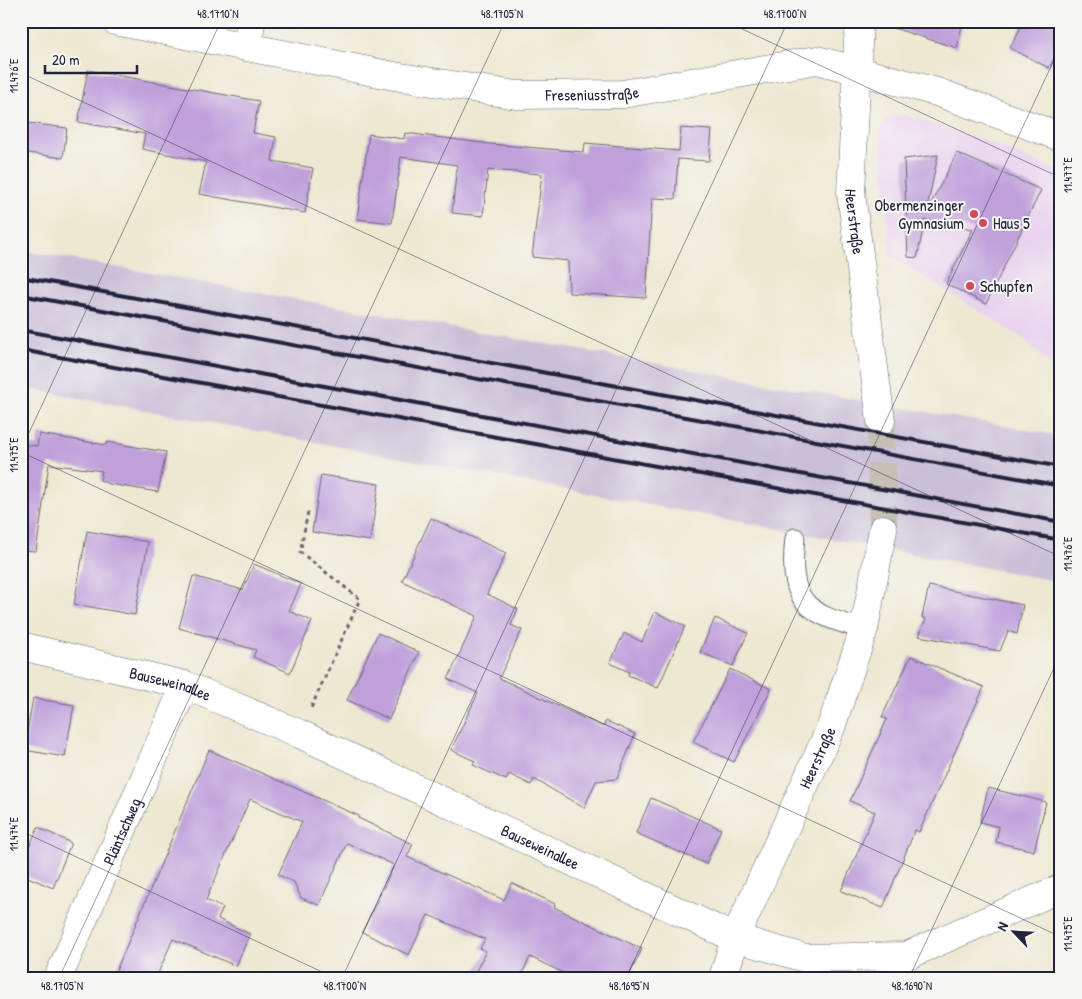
<svg xmlns="http://www.w3.org/2000/svg" width="1082" height="999" font-family="'Patrick Hand',sans-serif">
<rect width="100%" height="100%" fill="#f6f6f2"/>
<filter id="ink" filterUnits="userSpaceOnUse"><feTurbulence type="fractalNoise" baseFrequency=".02" numOctaves="2"/><feDisplacementMap in="SourceGraphic" scale="10" xChannelSelector="R" yChannelSelector="G"/><feConvolveMatrix kernelMatrix="1 2 1 2 8 2 1 2 1" color-interpolation-filters="sRGB"/></filter>
<filter id="wash" filterUnits="userSpaceOnUse"><feTurbulence type="fractalNoise" baseFrequency=".0096" numOctaves="4" result="noise"/><feDisplacementMap in="SourceGraphic" scale="20" xChannelSelector="R" yChannelSelector="G"/><feGaussianBlur stdDeviation="1.12" result="paint"/><feColorMatrix in="noise" values="0 0 0 0 0 0 0 0 0 0 0 0 0 0 0 0 0 1.4 0 .05"/><feComposite in="paint" operator="in"/></filter>
<g filter="url(#wash)">
<rect width="100%" height="100%" fill="#ede8d1"/>
<path fill="#e9d2ee" d="M905,115L980,139L1061,172V375L1021,337L890,256L880,131L887,117Z"/>
<path fill="#c9bfd7" d="M21,250L1061,436V582L21,387Z"/>
<g id="blocks">
<g fill="#bfa0db">
<path d="M891,21H963L957,48L890,27Z"/>
<path d="M1024,21H1061V45L1049,68L1010,48Z"/>
<path d="M88,70L259,101L253,133L276,137L272,161L313,168L305,213L199,194L206,162L142,149L145,134L78,122Z"/>
<path d="M21,122L67,128L63,158L21,152Z"/>
<path d="M681,128L712,130L709,161L678,159L675,199L652,198L646,298L569,293L568,261L532,257L542,174L488,170L483,216L452,213L457,165L401,157L392,223L357,219L369,134L404,139L405,133L490,144L584,152L585,143L679,151Z"/>
<path d="M957,153L1041,190L986,304L946,284L973,229L925,220L917,258L908,257L904,159L938,155L926,213Z"/>
<path d="M39,434L106,445L107,442L166,452L158,492L109,484L100,480L102,471L49,464L36,551L21,550V444L37,446Z"/>
<path d="M321,475L379,484L370,541L312,532Z"/>
<path d="M431,518L506,553L487,594L518,609L511,625L522,630L499,678L603,727L606,721L635,734L617,779L596,781L584,808L534,779L531,785L509,774L506,780L473,765L475,761L451,750L478,693L448,679L477,616L402,581Z"/>
<path d="M87,531L148,542L135,615L74,604Z"/>
<path d="M254,564L301,584L289,611L312,621L290,673L253,657L256,650L179,628L193,576L243,590Z"/>
<path d="M929,586L1023,605L1017,634L1008,631L1000,651L919,636L926,619L922,617Z"/>
<path d="M655,612L685,626L658,688L628,675L629,672L610,663L624,633L642,642Z"/>
<path d="M715,618L748,633L733,666L700,652Z"/>
<path d="M378,633L419,652L389,719L347,700Z"/>
<path d="M911,656L984,687L919,832L915,830L883,908L841,891L875,812L850,801L887,719L882,717Z"/>
<path d="M730,669L771,689L734,762L693,742Z"/>
<path d="M33,698L74,705L65,757L24,750Z"/>
<path d="M209,750L359,816L358,818L413,844L407,857L504,900L512,883L555,904L554,907L642,949L628,978H574L530,957L520,978H490L476,971L486,951L480,948L485,939L428,915L409,955L362,932L394,865L347,843L319,905L301,898L294,882L278,875L302,822L250,799L206,900L223,908L218,919L250,934L236,966L173,939L156,978H113Z"/>
<path d="M988,788L1046,802L1034,851L996,842L999,827L980,822Z"/>
<path d="M651,798L721,829L706,864L636,833Z"/>
<path d="M38,827L71,843L53,888L21,874V841L30,845Z"/>
</g>
</g>
</g>
<g filter="url(#ink)">
<use href="#blocks" fill-opacity="0" stroke="#696770" stroke-width="1"/>
<g fill="none" stroke-linecap="round" stroke-linejoin="round">
<path stroke="#c4c0b3" stroke-width="28" stroke-dasharray="28 14" stroke-linecap="butt" d="M881,421L883,529"/>
<defs>
<path id="lane" d="M795,538C788,601 805,614 864,629"/>
<g id="street">
<path id="s1" d="M115,21L394,76L516,95L623,94L817,60L937,92L1061,137"/>
<path id="s2" d="M859,21L851,193L881,421"/>
<path d="M248,46L251,21"/>
<path id="s3" d="M21,646L185,685L300,734L735,938L805,958L906,956L1061,888"/>
<path id="s4" d="M58,978L185,685"/>
<path id="s5" d="M723,978L735,938L831,727L864,629L883,529"/>
</g>
</defs>
<use href="#lane" stroke="#696770" stroke-width="21"/>
<use href="#street" stroke="#696770" stroke-width="29"/>
<path stroke="#696770" stroke-width="3" stroke-dasharray="4 4" stroke-linecap="butt" d="M308,512L300,552L360,599L311,708"/>
<use href="#lane" stroke="#fff" stroke-width="19"/>
<use href="#street" stroke="#fff" stroke-width="28"/>
<g stroke="#22223b" stroke-width="4">
<path d="M21,277L1061,467"/>
<path d="M21,295L1061,486"/>
<path d="M21,330L1061,522"/>
<path d="M21,350L1061,540"/>
</g>
</g>
</g>
<path fill="none" stroke="#22223b" stroke-width="1" stroke-opacity="0.45" d="M725,21L1061,178M21,73L1061,557M21,450L221,21M21,452L1061,937M21,831L335,978M59,978L505,21M342,978L788,21M626,978L1061,45M909,978L1061,653"/>
<g fill="#d1495b" stroke="#f6f6f2" stroke-width="2">
<circle cx="974" cy="214" r="5"/>
<circle cx="983" cy="223" r="5"/>
<circle cx="970" cy="286" r="5"/>
</g>
<g text-anchor="middle" stroke-width="4" stroke-linejoin="round" paint-order="stroke">
<g font-size="16" fill="#22223b" stroke="#f6f6f2">
<text dy="6" stroke="none"><textPath href="#s1" startOffset="484">Freseniusstraße</textPath></text>
<text dy="6" stroke="none"><textPath href="#s2" startOffset="201">Heerstraße</textPath></text>
<text dy="6" stroke="none"><textPath href="#s3" startOffset="154">Bauseweinallee</textPath></text>
<text dy="6" stroke="none"><textPath href="#s5" startOffset="240">Heerstraße</textPath></text>
<text dy="6" stroke="none"><textPath href="#s4" startOffset="160">Pläntschweg</textPath></text>
<text dy="6" stroke="none"><textPath href="#s3" startOffset="559">Bauseweinallee</textPath></text>
</g>
<g font-size="16" fill="#22223b" stroke="#f6f6f2" text-anchor="start">
<text x="964" y="211" text-anchor="end">Obermenzinger<tspan x="964" dy="18">Gymnasium</tspan></text>
<text x="993" y="229">Haus 5</text>
<text x="980" y="292">Schupfen</text>
</g>
</g>
<rect width="1082" height="999" fill="none" stroke="#f6f6f2" stroke-width="55"/>
<g transform="translate(1014 932) rotate(295)" stroke="#f6f6f2" stroke-width="4" paint-order="stroke">
<path d="M0-4L9 19L0 12L-9 19Z" fill="#22223b"/>
<text y="-8" font-size="14" font-weight="bold" text-anchor="middle" fill="#22223b">N</text>
</g>
<path d="M45 65v8h92v-8" fill="none" stroke="#22223b" stroke-width="2.5"/>
<text x="52" y="65" font-size="15" fill="#22223b" stroke="#f6f6f2" stroke-width="4" paint-order="stroke">20 m</text>
<rect x="28" y="28" width="1026" height="944" fill="none" stroke="#22223b" stroke-width="2"/>
<g font-size="12" text-anchor="middle" fill="#22223b">
<text x="218" y="18">48.1710°N</text>
<text x="502" y="18">48.1705°N</text>
<text x="785" y="18">48.1700°N</text>
<text transform="translate(14 76) rotate(-90)" y="4">11.476°E</text>
<text transform="translate(1068 175) rotate(-90)" y="4">11.477°E</text>
<text transform="translate(14 455) rotate(-90)" y="4">11.475°E</text>
<text transform="translate(1068 554) rotate(-90)" y="4">11.476°E</text>
<text transform="translate(14 834) rotate(-90)" y="4">11.474°E</text>
<text transform="translate(1068 934) rotate(-90)" y="4">11.475°E</text>
<text x="62" y="990">48.1705°N</text>
<text x="345" y="990">48.1700°N</text>
<text x="629" y="990">48.1695°N</text>
<text x="912" y="990">48.1690°N</text>
</g>
</svg>
